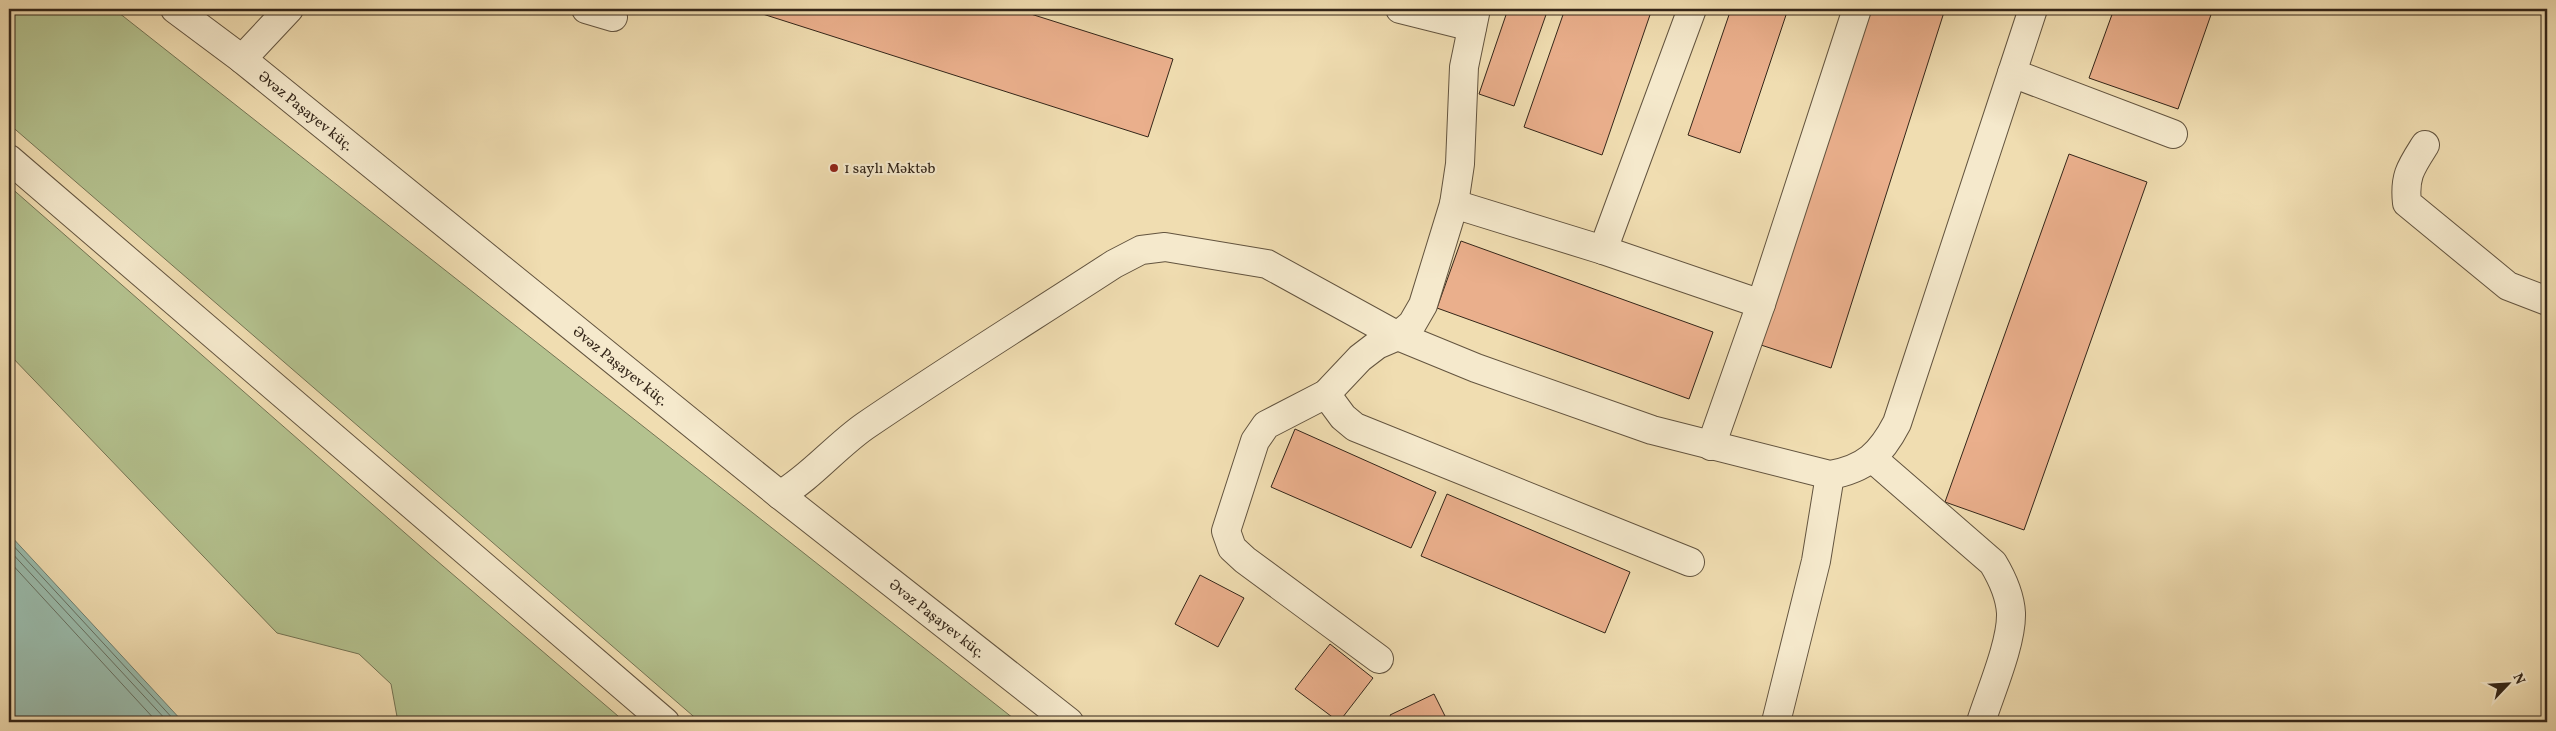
<svg xmlns="http://www.w3.org/2000/svg" width="2556" height="731" font-family="Vollkorn,serif">
<rect width="100%" height="100%" fill="#f0ddb1"/>
<filter id="stains"><feTurbulence type="fractalNoise" baseFrequency=".004" numOctaves="4"/><feColorMatrix values="0 0 0 0 .2 0 0 0 0 .09 0 0 0 0 .02 0 0 0 .5 -.17"/></filter>
<radialGradient id="worn" r=".72"><stop offset=".6" stop-color="#630" stop-opacity="0"/><stop offset="1" stop-color="#630" stop-opacity=".3"/></radialGradient>
<g fill="#b4c28f" stroke="#747454">
<path d="M9,9H114L1018,722H700L9,124Z"/>
<path d="M9,186L429,554L625,722H398L391,684L359,654L277,633L9,354Z"/>
</g>
<path fill="#9abcad" stroke="#718072" d="M9,534L183,722H9Z"/>
<g fill="none" stroke-linecap="round" stroke-linejoin="round">
<g stroke="#677163" stroke-width="1">
<path d="M9,541L176,722"/>
<path d="M9,550L168,722"/>
<path d="M9,561L157,722"/>
</g>
</g>
<g fill="#eaaf8c" stroke="#342619">
<path d="M747,9H1015L1173,59L1148,137Z"/>
<path d="M1508,9H1548L1514,106L1479,94Z"/>
<path d="M1565,9H1652L1602,155L1524,127Z"/>
<path d="M1731,9H1788L1740,153L1688,135Z"/>
<path d="M1867,9H1945L1831,368L1761,345Z"/>
<path d="M2114,9H2213L2178,109L2089,78Z"/>
<path d="M2069,154L2147,182L2024,530L1945,502Z"/>
<path d="M1461,241L1713,332L1689,399L1437,308Z"/>
<path d="M1295,429L1436,492L1411,548L1271,487Z"/>
<path d="M1447,494L1630,572L1605,633L1421,556Z"/>
<path d="M1200,575L1244,598L1218,647L1175,624Z"/>
<path d="M1330,644L1373,678L1339,722L1295,689Z"/>
<path d="M1434,694L1448,722H1394L1390,715Z"/>
</g>
<g fill="none" stroke-linecap="round" stroke-linejoin="round">
<defs>
<g id="minor">
<path id="s1" d="M175,9L242,59L780,495L1069,722"/>
<path d="M586,9L613,17"/>
<path d="M1400,9L1472,27"/>
<path d="M242,59L289,9"/>
<path d="M2012,73L2173,134"/>
<path d="M2425,145C2411,167 2404,176 2407,203L2508,286L2547,301"/>
<path d="M9,159L665,722"/>
<path d="M1454,204L1603,250L1761,304"/>
<path d="M1603,250L1692,9"/>
<path d="M1326,394L1343,417L1355,427L1690,562"/>
<path d="M1711,446L1761,304L1857,9"/>
<path d="M1872,458L1993,563C2002,578 2010,595 2011,613C2012,643 1990,693 1981,722"/>
<path d="M780,495C811,477 835,447 865,426C947,370 1031,318 1114,264L1141,250L1165,247L1267,264L1398,336L1476,368L1652,430L1830,475C1865,469 1881,454 1897,423L2033,9"/>
<path d="M1379,659L1245,560L1232,548L1226,531L1255,441L1266,425L1326,394L1360,358L1377,345L1398,336L1412,324L1423,305L1454,204L1460,164L1464,67L1476,9"/>
<path d="M1776,722L1816,561L1830,475"/>
</g>
</defs>
<use href="#minor" stroke="#63543f" stroke-width="30"/>
<use href="#minor" stroke="#f5e9cc" stroke-width="28"/>
</g>
<circle fill="#8f2418" stroke="#f5e9cc" stroke-width="2" cx="834" cy="168" r="5"/>
<g text-anchor="middle" stroke-width="4.5" stroke-linejoin="round" paint-order="stroke">
<g font-size="15" fill="#342619" stroke="#f5e9cc">
<text dy="5" stroke="none"><textPath href="#s1" startOffset="166">Əvəz Paşayev küç.</textPath></text>
<text dy="5" stroke="none"><textPath href="#s1" startOffset="571">Əvəz Paşayev küç.</textPath></text>
<text dy="5" stroke="none"><textPath href="#s1" startOffset="976">Əvəz Paşayev küç.</textPath></text>
</g>
<g font-size="15" fill="#342619" stroke="#f5e9cc" text-anchor="start">
<text x="844" y="173">1 saylı Məktəb</text>
</g>
</g>
<rect width="2556" height="731" fill="none" stroke="#f0ddb1" stroke-width="30"/>
<rect x="10" y="10" width="2536" height="711" fill="none" stroke="#342619" stroke-width="2.5"/>
<rect x="15" y="15" width="2526" height="701" fill="none" stroke="#342619"/>
<g transform="translate(2508 684) rotate(65)" stroke="#f5e9cc" stroke-width="4" paint-order="stroke">
<path d="M0-4L9 19L0 12L-9 19Z" fill="#342619"/>
<text y="-8" font-size="14" font-weight="bold" text-anchor="middle" fill="#342619">N</text>
</g>
<rect width="100%" height="100%" filter="url(#stains)"/>
<rect width="100%" height="100%" fill="url(#worn)"/>
</svg>
